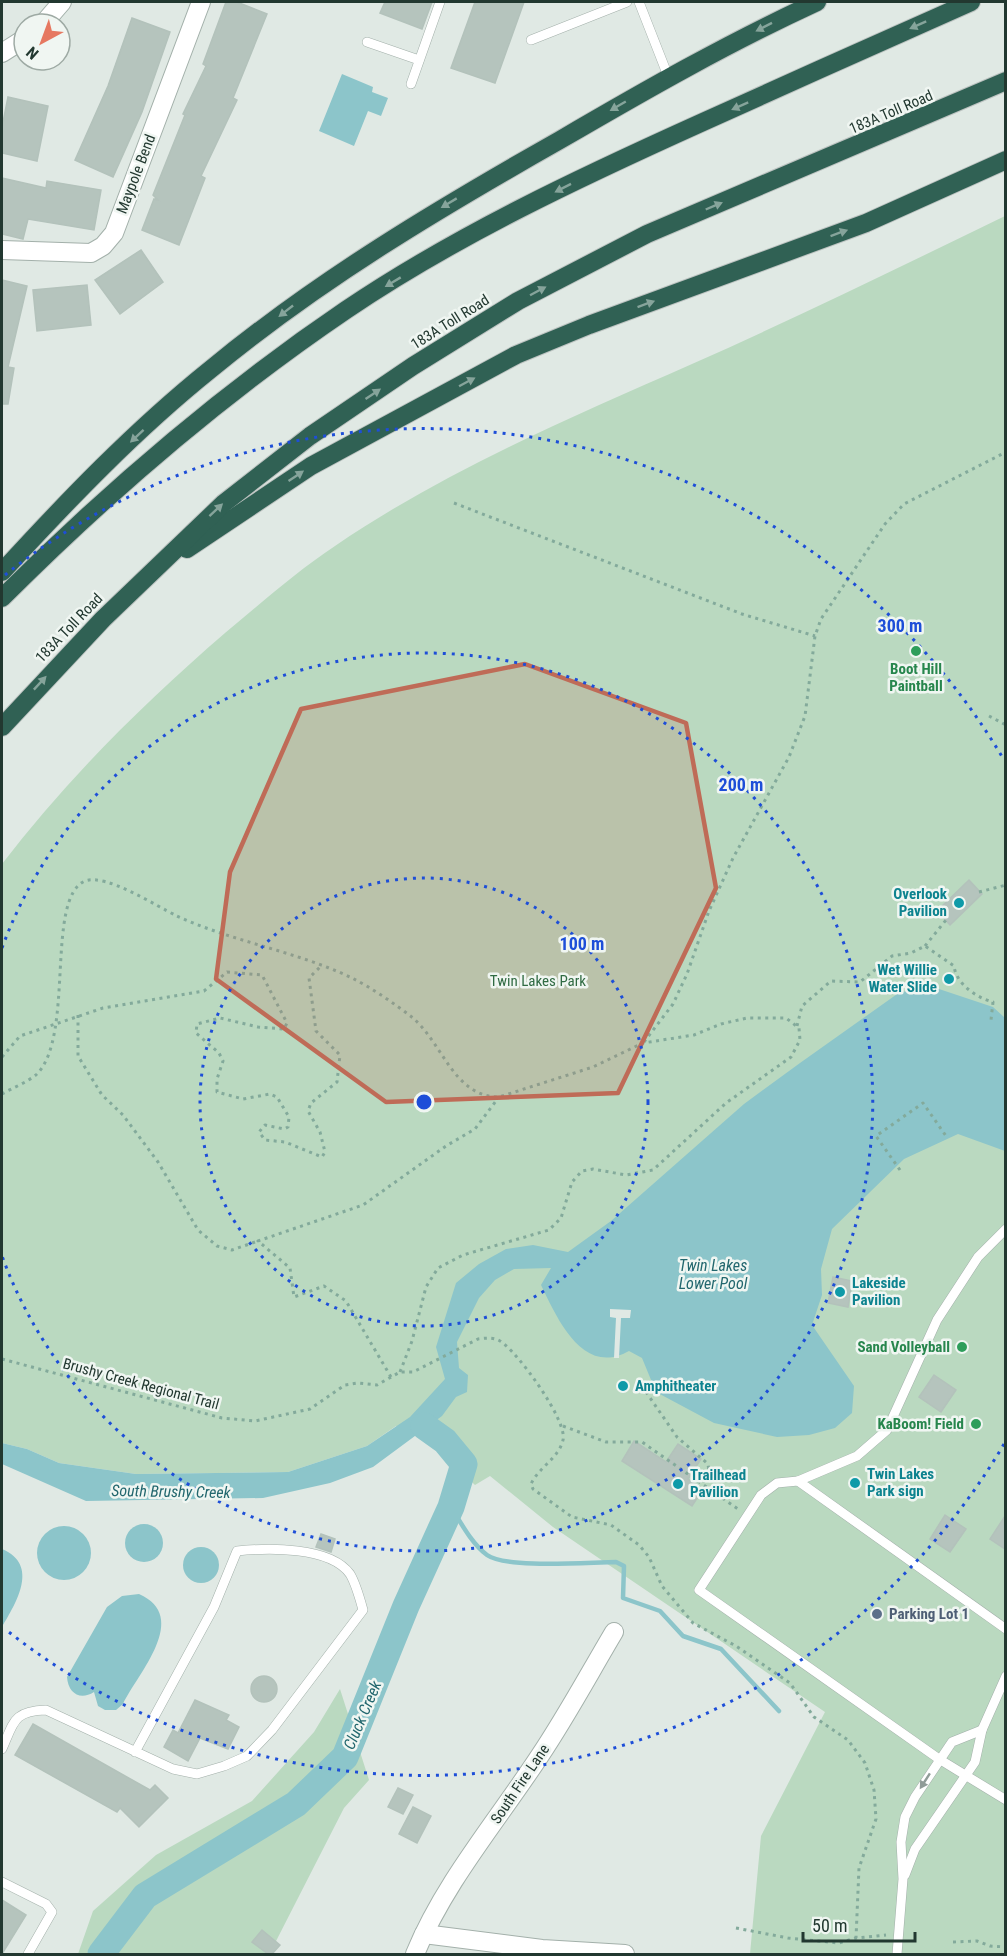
<svg xmlns="http://www.w3.org/2000/svg" width="1007" height="1956" font-family="'Roboto Condensed',sans-serif">
<rect width="100%" height="100%" fill="#e0e9e4"/>
<g fill="#bad9c0">
<path d="M1005,216V1954H750L761,1836L825,1712L553,1527L490,1476L475,1485L419,1431L396,1426L367,1446L288,1472L136,1474L59,1463L27,1449L2,1443V864C67,779 144,703 225,633C261,603 296,572 335,546C446,470 570,418 692,364C798,317 902,266 1005,216Z"/>
<path d="M340,1689L369,1780L344,1808L273,1947L266,1954H78L93,1911L156,1855L252,1801L314,1732Z"/>
</g>
<g fill="#8cc5ca">
<path d="M342,74L373,87L372,92L388,98L381,116L368,111L354,146L319,131Z"/>
<path d="M936,988L993,1007L1005,1018V1151L958,1134L904,1159L832,1229L821,1269L822,1295L812,1325L854,1386L852,1413L835,1428L809,1435L777,1437L714,1423L656,1392L642,1358L629,1351C583,1377 558,1320 541,1285L551,1268L514,1269L495,1280L479,1298L457,1342L459,1368L468,1375L467,1392L456,1397L442,1416L373,1467L330,1483L263,1498L86,1501L2,1464V1443L27,1449L59,1463L136,1474L288,1472L367,1446L410,1417L445,1379L436,1347L456,1283L479,1264L506,1249L533,1245L568,1252L611,1221L744,1104L800,1063L900,992Z"/>
<circle cx="144" cy="1543" r="19"/>
<circle cx="64" cy="1553" r="27"/>
<circle cx="201" cy="1565" r="18"/>
<path d="M2,1549C40,1565 16,1603 2,1627Z"/>
<path d="M139,1594C191,1617 138,1673 123,1704L116,1710H105L98,1706L94,1692C80,1701 68,1693 67,1677L107,1607L122,1596Z"/>
</g>
<path fill="#e0e9e4" d="M610,1309L631,1310L630,1318H621L619,1358H614L616,1318L610,1317Z"/>
<g fill="none" stroke-linecap="round" stroke-linejoin="round">
<path stroke="#8cc5ca" stroke-width="4.5" d="M451,1507C461,1523 472,1544 487,1555C507,1569 590,1562 616,1562L624,1566L623,1598L660,1611L683,1636L721,1649L779,1711"/>
<path stroke="#8cc5ca" stroke-width="27" d="M101,1954L145,1896L296,1804L345,1757L406,1606L451,1507L464,1464L445,1441L424,1426"/>
</g>
<g fill="#b5c4bd" stroke="#b3c2bb" stroke-width="1.5">
<path d="M226,2H237L267,14L233,98L237,100L201,176L205,178L179,245L142,230L154,199L158,200L153,195L185,115L183,114L206,66L203,64Z"/>
<path d="M385,2H432L422,29L380,13Z"/>
<path d="M475,2H524L495,83L451,68Z"/>
<path d="M132,18L170,32L142,112L113,177L75,160L108,86Z"/>
<path d="M8,97L48,106L37,161L2,153V127Z"/>
<path d="M2,178L46,188L47,181L101,190L94,230L28,219L23,239L2,234Z"/>
<path d="M141,250L163,282L120,314L95,280Z"/>
<path d="M2,280L27,286L8,367L14,368L8,404H2Z"/>
<path d="M87,285L91,325L37,331L33,290Z"/>
<path d="M969,880L982,894L950,925L937,911Z"/>
<path d="M833,1277L852,1281L848,1307L828,1303Z"/>
<path d="M934,1375L956,1390L941,1412L919,1397Z"/>
<path d="M634,1441L666,1462L678,1444L701,1459L688,1479L703,1489L692,1506L622,1461Z"/>
<path d="M945,1515L966,1529L950,1552L930,1539Z"/>
<path d="M1005,1516V1549L990,1539Z"/>
<path d="M321,1534L335,1539L331,1552L316,1547Z"/>
<circle cx="264" cy="1689" r="13"/>
<path d="M195,1700L229,1715L226,1720L239,1727L228,1749L200,1738L188,1761L164,1747L173,1730L178,1733Z"/>
<path d="M33,1724L150,1790L155,1785L168,1798L139,1827L120,1808L117,1812L15,1755Z"/>
<path d="M398,1788L413,1795L403,1814L388,1807Z"/>
<path d="M413,1807L431,1816L417,1843L399,1834Z"/>
<path d="M2,1900L26,1915L2,1954Z"/>
<path d="M262,1930L280,1945L272,1954H268L252,1942Z"/>
</g>
<g fill="none" stroke-linecap="round" stroke-linejoin="round">
<defs>
<g id="lane">
<path d="M639,2L668,76"/>
<path d="M531,40L627,2"/>
<path d="M367,42L419,60"/>
<path d="M411,84L440,2"/>
<path d="M1006,1229L978,1257L937,1320L887,1430L857,1456L798,1481L1006,1629"/>
<path d="M798,1481L777,1483L761,1495L699,1590L939,1759L1006,1800"/>
<path d="M2,1749C14,1722 13,1711 46,1710L173,1769L197,1774L224,1766L247,1756L272,1730L363,1610C360,1599 356,1584 350,1574C330,1546 267,1548 237,1551L214,1607L135,1752"/>
<path d="M905,1875L915,1849L975,1762L982,1730L1006,1676"/>
<path d="M2,1882L46,1904L52,1912L28,1954"/>
<path d="M897,1954L903,1879L901,1842L905,1817L915,1797L952,1742L982,1730"/>
</g>
<g id="street">
<path d="M43,24L62,2"/>
<path d="M2,53L24,39"/>
<path d="M2,250L91,253L103,246L114,233L201,2"/>
<path d="M424,1934L542,1949L625,1954"/>
<path d="M415,1954C444,1883 497,1821 539,1757C566,1717 589,1674 614,1632"/>
</g>
<g id="highway">
<path d="M187,549L311,466L516,355L589,325L866,223L1006,160"/>
<path d="M2,572C67,501 135,430 211,369C319,280 438,209 560,140C644,91 728,43 817,2"/>
<path d="M2,598C108,492 222,394 346,310C457,235 581,177 703,122C792,82 882,41 971,2"/>
<path d="M2,727L103,619L224,503L310,436L413,366L518,301L647,234L1006,81"/>
</g>
</defs>
<use href="#lane" stroke="#a3b0aa" stroke-width="10"/>
<use href="#street" stroke="#a3b0aa" stroke-width="20"/>
<use href="#highway" stroke="#bdc3c1" stroke-width="20"/>
<g stroke="#83aa9b" stroke-width="3" stroke-dasharray="3 4.5" stroke-linecap="butt">
<path d="M454,503L742,614L815,636"/>
<path d="M989,716L1006,725"/>
<path d="M979,892L1006,885"/>
<path d="M925,946L946,920"/>
<path d="M78,1015V1056L102,1095L123,1115L158,1162L198,1230L217,1246L232,1250L258,1241"/>
<path d="M797,1026L802,1006L831,981L860,982L892,956L911,953L925,946L954,966C956,984 977,998 993,1002L991,1020"/>
<path d="M644,1042L673,1004L687,974L709,911L733,858L789,757L805,716L815,636L821,619L885,524L904,504L1006,452"/>
<path d="M2,1057L20,1036L103,1008L204,991L227,972L262,975L287,1023L284,1029L258,1027L220,1018L197,1024L196,1033L219,1053L223,1061L217,1079V1092L243,1099L270,1094L277,1097L289,1117L288,1127L284,1129L265,1125L259,1132L265,1140L285,1142L322,1157L325,1152L320,1132L308,1111L311,1103L337,1082L340,1055L316,1031L309,978L322,965"/>
<path d="M2,1094C12,1088 28,1082 37,1074C75,1035 45,898 85,881C106,873 156,906 177,916C233,942 296,951 352,978C372,988 395,1004 413,1018C443,1044 454,1097 499,1097L593,1067L643,1043L694,1035L721,1024L747,1018H786L799,1028L800,1040L791,1057L726,1103L653,1170L626,1175L593,1169L582,1171L572,1182L561,1218L549,1230L463,1255L438,1268L426,1287L412,1341L400,1372"/>
<path d="M900,1170L876,1136L923,1103L946,1136"/>
<path d="M2,1359L222,1418L255,1421L310,1409L345,1385L358,1383L377,1385L400,1372H413L478,1339C486,1338 493,1337 500,1341C517,1351 568,1421 563,1440C559,1458 538,1468 531,1484L533,1489L572,1517L611,1525L639,1545L649,1557L662,1586L693,1623L736,1646L790,1683L814,1717L848,1740L865,1763L874,1790L876,1819L859,1868L856,1938"/>
<path d="M391,1377L346,1301L324,1286L294,1297L290,1268L258,1241L363,1205L446,1146L475,1129L499,1097"/>
<path d="M646,1392L677,1437L708,1464L709,1471L702,1485"/>
<path d="M563,1426L606,1442H642L738,1509"/>
<path d="M736,1928L788,1938L839,1943L856,1938L886,1935"/>
<path d="M953,1942L977,1941L990,1946L1006,1947"/>
</g>
<use href="#lane" stroke="#fff" stroke-width="9"/>
<use href="#street" stroke="#fff" stroke-width="18"/>
<use href="#highway" stroke="#306154" stroke-width="18"/>
</g>
<defs><path id="oneway-solid" d="M-6-.8H1V-3.2L6.5 0L1 3.2V.8H-6Z" transform="scale(1.5)"/></defs>
<g fill="#86a49b">
<use href="#oneway-solid" transform="translate(918 25) rotate(156)"/>
<use href="#oneway-solid" transform="translate(764 27) rotate(153)"/>
<use href="#oneway-solid" transform="translate(618 106) rotate(150)"/>
<use href="#oneway-solid" transform="translate(740 106) rotate(156)"/>
<use href="#oneway-solid" transform="translate(563 188) rotate(153)"/>
<use href="#oneway-solid" transform="translate(449 203) rotate(149)"/>
<use href="#oneway-solid" transform="translate(714 206) rotate(-23)"/>
<use href="#oneway-solid" transform="translate(839 233) rotate(-20)"/>
<use href="#oneway-solid" transform="translate(393 282) rotate(149)"/>
<use href="#oneway-solid" transform="translate(538 291) rotate(-28)"/>
<use href="#oneway-solid" transform="translate(646 304) rotate(-20)"/>
<use href="#oneway-solid" transform="translate(286 311) rotate(142)"/>
<use href="#oneway-solid" transform="translate(467 382) rotate(-28)"/>
<use href="#oneway-solid" transform="translate(373 394) rotate(-34)"/>
<use href="#oneway-solid" transform="translate(137 436) rotate(137)"/>
<use href="#oneway-solid" transform="translate(296 476) rotate(-34)"/>
<use href="#oneway-solid" transform="translate(216 510) rotate(-43)"/>
<use href="#oneway-solid" transform="translate(40 683) rotate(-47)"/>
</g>
<use fill="#909c98" href="#oneway-solid" transform="translate(925 1781) rotate(123)"/>
<path fill="#bf6b57" fill-opacity="0.2" stroke="#bf6b57" stroke-width="4.5" stroke-linejoin="round" d="M525,664L686,723L716,888L618,1093L386,1102L216,979L230,872L301,709Z"/>
<g fill="none" stroke="#1d4ed8" stroke-width="3" stroke-dasharray="3 6">
<circle cx="424" cy="1102" r="224"/>
<path d="M2 948A449 449 0 1 1 2 1256"/>
<path d="M1004 1444A673 673 0 0 1 5 1629M5 575A673 673 0 0 1 1004 760"/>
</g>
<g fill="#2e9e5b" stroke="#f0f6f2" stroke-width="2">
<circle cx="916" cy="651" r="6"/>
<circle cx="962" cy="1347" r="6"/>
<circle cx="976" cy="1424" r="6"/>
</g>
<g fill="#0f9aa8" stroke="#f0f6f2" stroke-width="2">
<circle cx="959" cy="903" r="6"/>
<circle cx="949" cy="979" r="6"/>
<circle cx="840" cy="1292" r="6"/>
<circle cx="623" cy="1386" r="6"/>
<circle cx="855" cy="1483" r="6"/>
<circle cx="678" cy="1484" r="6"/>
</g>
<circle fill="#5c6f8a" stroke="#f0f6f2" stroke-width="2" cx="877" cy="1614" r="6"/>
<g text-anchor="middle" stroke-width="5" stroke-linejoin="round" paint-order="stroke">
<g font-size="15" fill="#223830" stroke="#f0f6f2">
<text transform="translate(891 112) rotate(-23)" y="5">183A Toll Road</text>
<text transform="translate(136 174) rotate(-69)" y="5">Maypole Bend</text>
<text transform="translate(450 322) rotate(-32)" y="5">183A Toll Road</text>
<text transform="translate(69 628) rotate(-46)" y="5">183A Toll Road</text>
<text transform="translate(141 1384) rotate(15)" y="5">Brushy Creek Regional Trail</text>
<text transform="translate(520 1784) rotate(-56)" y="5">South Fire Lane</text>
</g>
<g font-size="15" font-weight="bold" fill="#27864d" stroke="#f0f6f2" text-anchor="end">
<text x="916" y="674" text-anchor="middle">Boot Hill<tspan x="916" dy="17">Paintball</tspan></text>
<text x="950" y="1352">Sand Volleyball</text>
<text x="964" y="1429">KaBoom! Field</text>
</g>
<g font-size="15" font-weight="bold" fill="#0d838f" stroke="#f0f6f2" text-anchor="start">
<text x="947" y="899" text-anchor="end">Overlook<tspan x="947" dy="17">Pavilion</tspan></text>
<text x="937" y="975" text-anchor="end">Wet Willie<tspan x="937" dy="17">Water Slide</tspan></text>
<text x="852" y="1288">Lakeside<tspan x="852" dy="17">Pavilion</tspan></text>
<text x="635" y="1391">Amphitheater</text>
<text x="867" y="1479">Twin Lakes<tspan x="867" dy="17">Park sign</tspan></text>
<text x="690" y="1480">Trailhead<tspan x="690" dy="17">Pavilion</tspan></text>
</g>
<g font-size="15" fill="#306b43" stroke="#f0f6f2">
<text x="538" y="986">Twin Lakes Park</text>
</g>
<g font-size="15" font-weight="bold" fill="#4e5e75" stroke="#f0f6f2" text-anchor="start">
<text x="889" y="1619">Parking Lot 1</text>
</g>
<g font-size="16" font-style="italic" fill="#22676e" stroke="#f0f6f2">
<text x="713" y="1271">Twin Lakes<tspan x="713" dy="18">Lower Pool</tspan></text>
<text transform="translate(171 1491) rotate(1)" y="6">South Brushy Creek</text>
<text transform="translate(362 1715) rotate(-67)" y="6">Cluck Creek</text>
</g>
</g>
<circle cx="424" cy="1102" r="9" fill="#1d4ed8" stroke="#f0f6f2" stroke-width="3"/>
<g font-size="18" text-anchor="middle" font-weight="bold" fill="#1d4ed8" stroke="#f0f6f2" stroke-width="5" stroke-linejoin="round" paint-order="stroke">
<text x="900" y="632">300 m</text>
<text x="741" y="791">200 m</text>
<text x="582" y="950">100 m</text>
</g>
<rect width="1007" height="1956" fill="none" stroke="#223830" stroke-width="6"/>
<g transform="translate(42 42) rotate(221)"><circle r="28" fill="#f0f6f2" stroke="#9eaaa4" stroke-width="1.5"/>
<path d="M0-4.5L10 22L0 15L-10 22Z" fill="#e67861"/>
<text y="-9" font-size="16" font-weight="bold" text-anchor="middle" fill="#223830">N</text>
</g>
<path d="M803 1932v9h112v-9" fill="none" stroke="#223830" stroke-width="3"/>
<text x="812" y="1932" font-size="18" fill="#223830" stroke="#f0f6f2" stroke-width="4.5" paint-order="stroke">50 m</text>
</svg>
